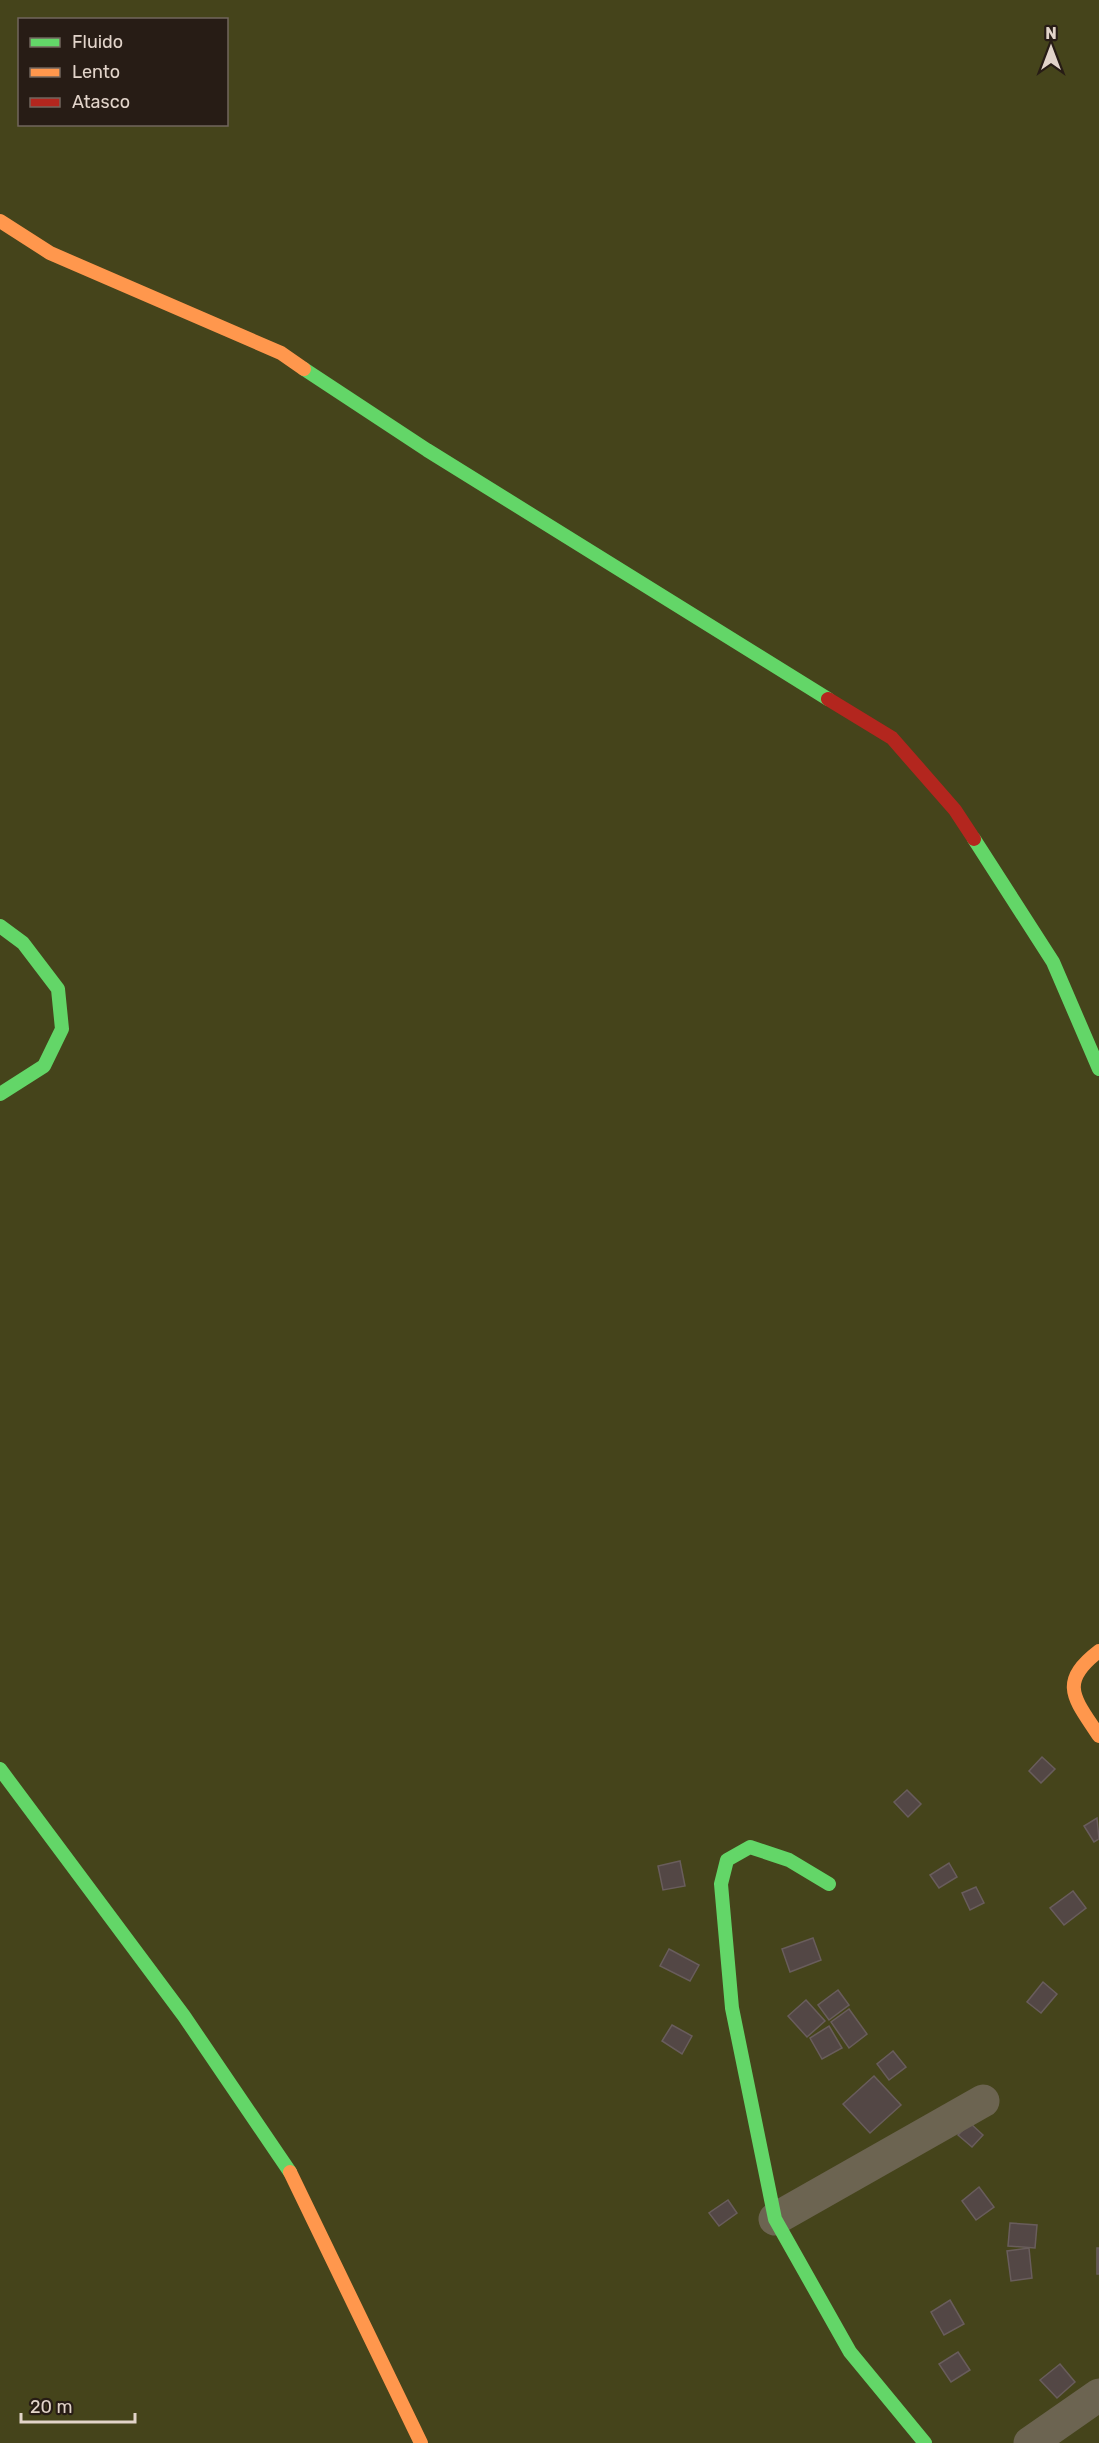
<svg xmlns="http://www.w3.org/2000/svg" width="1099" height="2443" font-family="Rubik,sans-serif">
<rect width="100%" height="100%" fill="#40332a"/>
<path fill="#45441b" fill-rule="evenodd" d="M0,0H1099V2443H0ZM20,20H226V124H20Z"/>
<g fill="#534745" stroke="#695d5c" stroke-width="1.5">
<path d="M1042,1757L1055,1769L1041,1783L1029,1771Z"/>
<path d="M907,1790L921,1804L908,1817L894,1802Z"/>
<path d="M1097,1818L1099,1839L1094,1842L1084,1826Z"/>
<path d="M680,1861L685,1886L663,1890L658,1866Z"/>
<path d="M949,1863L957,1877L939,1888L930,1875Z"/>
<path d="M976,1887L984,1903L970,1910L962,1893Z"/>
<path d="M1073,1891L1086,1908L1064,1925L1050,1908Z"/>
<path d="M813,1938L821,1960L790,1972L782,1949Z"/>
<path d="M669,1949L699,1965L690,1981L660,1966Z"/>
<path d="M1043,1982L1057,1994L1041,2013L1027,2002Z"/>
<path d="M838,1990L849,2005L829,2020L818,2005Z"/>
<path d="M806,2000L825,2021L807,2037L788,2016Z"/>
<path d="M849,2009L867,2034L849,2048L831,2022Z"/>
<path d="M672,2025L692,2036L682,2054L662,2041Z"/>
<path d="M829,2026L842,2048L822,2059L810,2038Z"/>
<path d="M893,2051L906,2067L889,2080L877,2064Z"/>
<path d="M874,2076L901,2105L870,2133L843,2104Z"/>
<path d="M970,2123L983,2135L972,2147L958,2135Z"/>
<path d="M979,2187L994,2207L976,2220L962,2201Z"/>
<path d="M728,2200L737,2213L719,2226L709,2213Z"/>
<path d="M1010,2223L1037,2225L1035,2248L1008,2246Z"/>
<path d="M1029,2248L1032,2278L1011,2281L1007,2251Z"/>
<rect x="1097" y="2248" width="2" height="26"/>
<path d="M950,2300L964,2324L944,2335L931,2312Z"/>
<path d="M958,2352L970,2370L951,2382L939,2364Z"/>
<path d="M1060,2364L1075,2382L1057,2398L1040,2380Z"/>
</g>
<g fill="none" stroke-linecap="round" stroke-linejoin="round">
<g stroke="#6c6451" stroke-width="33">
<path d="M775,2219L983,2101"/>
<path d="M1030,2443L1099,2395"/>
</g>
<g stroke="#63d668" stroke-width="14">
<path d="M304,369L427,450L828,699"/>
<path d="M974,839L1053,962L1099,1069"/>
<path d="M0,926L23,943L58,989L62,1029L44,1066L0,1094"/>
<path d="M0,1769L184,2016L290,2172"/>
<path d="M829,1884L789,1860L750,1847L727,1860L721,1884L732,2008L775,2219L850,2352L925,2443"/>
</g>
<g stroke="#ff974d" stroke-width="14">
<path d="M0,221L50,253L281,353L304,369"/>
<path d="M1099,1651C1057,1683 1075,1699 1099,1736"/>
<path d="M290,2172L421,2443"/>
</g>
<path stroke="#b3261e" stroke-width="14" d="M828,699L892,738L955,810L974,839"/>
</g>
<rect x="18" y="18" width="210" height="108" fill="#271c15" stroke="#72665d" stroke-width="1.5"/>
<rect x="30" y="38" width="30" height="9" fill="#63d668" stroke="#72665d" stroke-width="1.5"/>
<text x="72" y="48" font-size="18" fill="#e2d4ca">Fluido</text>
<rect x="30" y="68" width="30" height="9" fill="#ff974d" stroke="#72665d" stroke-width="1.5"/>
<text x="72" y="78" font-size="18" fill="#e2d4ca">Lento</text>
<rect x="30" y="98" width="30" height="9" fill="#b3261e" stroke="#72665d" stroke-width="1.5"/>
<text x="72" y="108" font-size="18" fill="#e2d4ca">Atasco</text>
<g transform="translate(1051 48)" stroke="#271c15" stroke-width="4.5" paint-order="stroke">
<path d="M0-4.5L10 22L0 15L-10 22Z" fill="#e2d4ca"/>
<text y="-9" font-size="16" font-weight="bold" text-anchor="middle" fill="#e2d4ca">N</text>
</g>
<path d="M21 2413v9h114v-9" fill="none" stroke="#e2d4ca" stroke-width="3"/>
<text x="30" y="2413" font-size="18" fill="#e2d4ca" stroke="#271c15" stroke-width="4.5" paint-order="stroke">20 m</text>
</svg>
